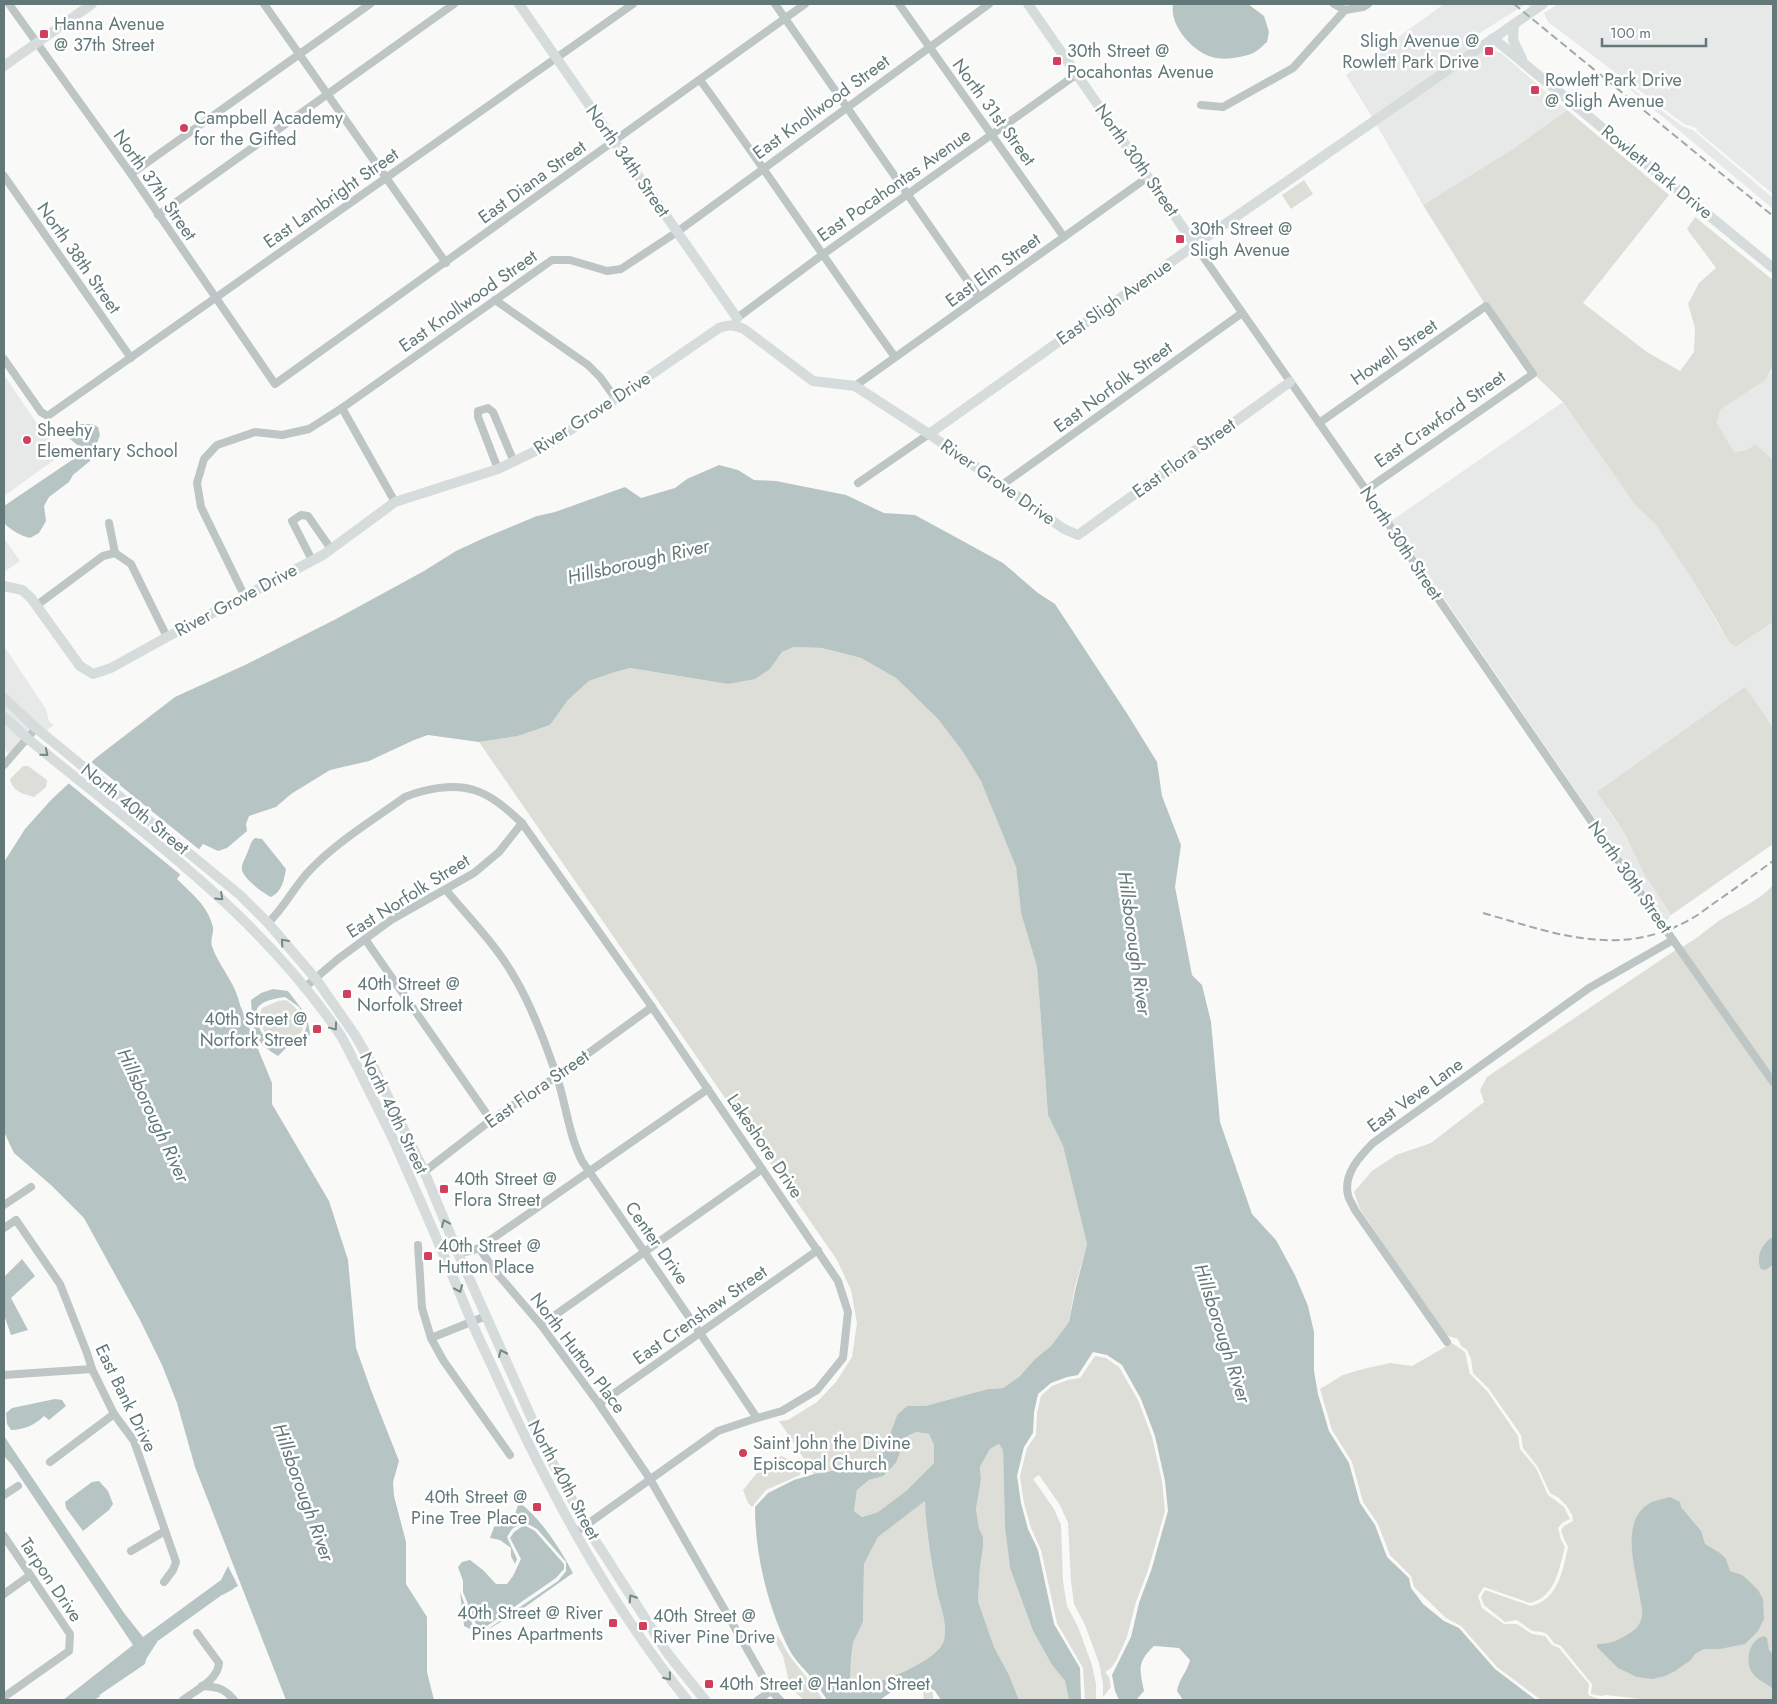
<svg xmlns="http://www.w3.org/2000/svg" width="1777" height="1704" font-family="Jost,sans-serif">
<rect width="100%" height="100%" fill="#f9f9f8"/>
<g fill="#e7e9e8">
<path d="M1444,4H1536L1531,8L1526,4L1467,41L1473,47L1372,117L1346,75Z"/>
<path d="M1558,4H1773V194L1696,130L1697,128L1684,124L1548,22L1544,13Z"/>
<path d="M1490,49L1501,53L1567,110L1513,149L1423,205L1376,124L1481,52Z"/>
<path d="M1603,67L1682,126L1693,130L1773,198V209Z"/>
<path d="M1773,367V460L1756,444L1746,450L1734,452L1717,423L1720,410L1771,373Z"/>
<path d="M4,375L38,425L61,455L4,496Z"/>
<path d="M1563,402L1635,505L1655,524L1695,584L1719,626L1736,647L1773,622V727L1769,720L1607,809L1626,836L1643,872L1671,915L1666,922L1391,521Z"/>
<path d="M4,538L20,561L4,572Z"/>
<path d="M4,646L46,709L49,721L54,725L46,731L4,694Z"/>
<path d="M4,704L30,728L26,733L4,712Z"/>
<path d="M4,722L22,738L8,754L4,748Z"/>
</g>
<g fill="#ddded7">
<path d="M1567,110L1669,195L1583,303L1647,352L1680,371L1694,352L1695,328L1688,304L1699,283L1716,268L1687,229L1695,217L1773,280V367L1765,380L1720,410L1717,423L1734,452L1746,450L1756,444L1773,460V622L1736,647L1730,643L1695,584L1655,524L1635,505L1563,402L1536,376L1537,375L1487,301L1484,303L1483,301L1423,205L1513,149Z"/>
<path d="M1304,180L1313,194L1291,209L1282,195Z"/>
<path d="M794,647L822,648L861,658L896,678L938,719L963,752L981,780L1016,867L1021,913L1037,967L1048,1115L1063,1146L1087,1244L1074,1291L1069,1322L1051,1346L1035,1359L1020,1376L1003,1388L988,1389L925,1406H907L897,1415L884,1451L867,1465L814,1474L779,1421L788,1420L817,1402L836,1382L852,1357L857,1323L851,1290L837,1260L479,742L518,736L550,725L568,700L589,681L612,673L630,668L728,684L770,669L782,652Z"/>
<path d="M1745,687L1773,727V844L1671,915L1643,872L1626,836L1597,792Z"/>
<path d="M23,766H28L47,780L46,787L34,797C23,794 12,791 10,779Z"/>
<path d="M1773,885V1700H1650L1606,1695L1601,1696L1591,1694L1592,1684L1561,1646L1554,1643L1547,1634L1542,1632L1532,1631L1517,1620L1505,1622L1484,1605L1481,1597L1485,1590L1531,1606C1558,1600 1563,1570 1568,1547L1564,1539L1561,1530L1564,1526L1573,1521L1572,1515L1566,1505L1559,1498L1550,1493L1538,1467L1523,1448L1521,1435L1489,1389L1473,1373L1471,1359L1467,1350L1461,1346L1458,1339L1445,1335L1360,1209L1354,1192L1372,1171L1396,1155L1431,1143L1484,1102L1480,1090L1487,1077L1674,951C1694,942 1703,932 1720,920C1738,909 1759,901 1773,885Z"/>
<path d="M286,1000C297,1007 306,1018 302,1032C296,1036 288,1043 282,1044C267,1046 256,1019 262,1008L278,1001Z"/>
<path d="M1452,1343L1465,1352L1470,1374L1487,1391L1518,1436L1520,1449L1536,1468L1548,1495L1564,1507L1570,1519L1562,1523L1558,1528L1561,1540L1565,1547C1559,1568 1556,1597 1530,1603L1484,1587L1478,1596L1482,1608L1504,1624H1517L1532,1634L1545,1636L1552,1645L1559,1648L1589,1684L1588,1694L1590,1696L1600,1699L1624,1700H1541L1497,1667L1461,1626L1446,1618L1414,1587L1411,1576L1390,1555L1378,1524L1363,1502L1352,1462L1332,1430L1320,1389L1343,1375L1363,1369L1390,1363L1412,1366Z"/>
<path d="M1095,1356L1106,1358L1119,1367L1138,1400L1152,1437L1162,1481L1165,1511L1148,1570L1136,1602L1127,1637L1116,1661L1111,1668L1105,1672L1109,1677L1111,1687L1103,1697V1684L1099,1663L1085,1625L1074,1604L1071,1581L1068,1523L1060,1505L1039,1475L1033,1479L1054,1509L1061,1525L1063,1581L1067,1606L1078,1627L1092,1665L1096,1684V1700H1085L1083,1668L1057,1623L1041,1550L1031,1528L1024,1503L1020,1476L1027,1448L1036,1435L1037,1413L1041,1396L1052,1386L1068,1380L1080,1378Z"/>
<path d="M916,1432L929,1434L934,1445V1463L906,1491L878,1512L862,1517L854,1511L857,1490L869,1480L885,1476L896,1463L906,1437Z"/>
<path d="M999,1444L1003,1449L1005,1528L1010,1568L1033,1631L1052,1665L1065,1681L1069,1700H1019L1009,1675L994,1647L978,1601L980,1567L983,1547V1537L979,1528L976,1509L981,1480L980,1467L990,1449Z"/>
<path d="M781,1456L793,1461L800,1458L805,1466H802L800,1475L766,1490L752,1507L748,1503L743,1490L761,1468Z"/>
<path d="M926,1500C925,1531 931,1561 937,1591C940,1607 948,1623 944,1640C939,1661 880,1683 860,1687L850,1681L851,1659L853,1643L863,1622L864,1564L878,1537Z"/>
<path d="M773,1632C782,1639 783,1646 789,1655C800,1670 813,1684 823,1700H804L797,1694L788,1678L783,1656L777,1645Z"/>
<path d="M920,1683L933,1693V1700H924L922,1687L913,1685Z"/>
</g>
<g fill="#b6c5c3" fill-rule="evenodd">
<path d="M1173,4H1248L1264,16L1269,32L1267,42C1263,45 1259,50 1255,52C1247,57 1225,60 1216,58C1194,54 1169,26 1173,4Z"/>
<path d="M79,424H92L98,427L100,435L90,461L73,475L69,482L49,497L44,506L46,521L39,533L30,538C21,536 9,529 4,523V506L75,458L81,451V448L65,435L64,431L72,425Z"/>
<path d="M719,465L738,470L754,480L776,481L846,495L884,513L915,515L1003,563L1038,593L1055,604L1128,715L1157,762L1162,796L1181,845L1175,887L1192,975L1202,985L1211,1022L1220,1122L1252,1214L1276,1240L1295,1275L1308,1306L1314,1332V1371L1318,1394L1329,1431L1349,1463L1360,1503L1375,1525L1387,1557L1409,1578L1411,1588L1423,1604L1444,1621L1459,1628L1495,1669L1536,1700H1183L1177,1691C1179,1679 1187,1672 1190,1660L1179,1648L1154,1646C1136,1663 1140,1670 1144,1691L1136,1700H1119L1115,1691L1112,1675L1131,1637L1139,1603L1151,1571L1168,1511L1165,1481L1155,1436L1141,1399L1122,1365L1107,1355L1093,1352L1078,1375L1067,1377L1051,1383L1038,1394L1034,1412L1033,1433L1024,1447L1017,1476L1021,1503L1028,1529L1038,1550L1054,1624L1080,1668L1081,1700H1069L1065,1681L1052,1665L1033,1631L1010,1568L1005,1528L1003,1450L999,1444L990,1449L980,1467L981,1480L976,1509L979,1528L983,1537V1547L980,1567L978,1601L994,1647L1009,1675L1019,1700H941L935,1691L920,1680L902,1684L880,1700H827C823,1694 819,1687 814,1681C807,1671 796,1662 790,1651C768,1609 755,1555 755,1507L768,1493L794,1480L814,1474L867,1465L884,1451L897,1415L907,1406H925L988,1389L1003,1388L1020,1376L1035,1359L1051,1346L1069,1322L1075,1291L1087,1244L1063,1146L1048,1115L1037,967L1021,913L1016,867L981,781L963,752L938,719L896,678L861,658L822,648L794,647L782,652L770,669L755,679L728,684L630,668L612,673L589,681L568,700L550,725L518,736L479,742L428,735L414,740L369,761L330,770L291,794L276,807L249,816L246,824L247,831L227,848L218,851L203,844L177,879C192,894 208,906 213,927C214,933 210,940 212,946C219,967 236,983 240,1005L272,1083V1104L329,1201L348,1260L356,1348L371,1390L399,1461L393,1482L394,1496L406,1542V1584L427,1617V1672L434,1700H286L195,1467L177,1403L162,1365L140,1320L84,1218L52,1186L14,1153L4,1132V862L25,829L51,800L97,757L175,697L245,665L336,619L424,571L456,551L484,538L537,516L555,512L625,487L641,498L675,488L687,479ZM916,1432L929,1434L934,1445V1463L906,1491L878,1512L862,1517L854,1511L857,1490L869,1480L884,1476L896,1463L906,1437ZM925,1501C926,1531 931,1561 937,1591C940,1607 948,1623 944,1640C939,1661 880,1683 860,1687L850,1681L851,1659L853,1643L863,1622L864,1564L878,1537Z"/>
<path d="M255,838L262,839L286,869C284,880 282,892 271,897C263,893 244,879 242,870C241,864 246,857 248,851C250,846 251,841 255,838Z"/>
<path d="M273,989L288,991L307,1016L310,1034L304,1043L286,1048L278,1056C252,1042 253,1027 251,1000L261,993ZM285,997L299,1007L307,1025C305,1034 301,1037 293,1042C288,1045 284,1048 278,1047C266,1046 249,1016 259,1006C264,1000 278,998 285,997Z"/>
<path d="M1773,1237V1265L1765,1270L1761,1269C1755,1257 1762,1243 1773,1237Z"/>
<path d="M22,1259L35,1276L11,1298L28,1330L11,1335L4,1315V1277Z"/>
<path d="M55,1399L62,1400L66,1406L49,1420L44,1416C35,1425 23,1430 11,1430L7,1424L6,1413L12,1408Z"/>
<path d="M4,1436L124,1613L143,1637L221,1580L228,1566L238,1586L226,1592L155,1643L147,1655L145,1664L92,1700H63L133,1645L12,1465L4,1456Z"/>
<path d="M99,1481L108,1491L113,1504L109,1510L83,1531L66,1508L65,1502L92,1482Z"/>
<path d="M1670,1497L1680,1502L1681,1507L1701,1531L1705,1544L1720,1553L1726,1559L1730,1571L1742,1575L1748,1580L1758,1590L1763,1599L1764,1619L1758,1631L1745,1644L1720,1649H1704L1695,1654L1691,1660L1675,1671L1665,1676L1652,1679L1637,1677L1618,1668L1597,1647V1644C1608,1644 1615,1642 1625,1636C1633,1631 1638,1629 1641,1620C1644,1613 1641,1605 1640,1598C1636,1570 1618,1519 1652,1502C1657,1500 1664,1499 1670,1497Z"/>
<path d="M519,1502C542,1520 559,1547 573,1573L525,1607L484,1632L474,1631L464,1626L460,1592L473,1626L485,1631L558,1581L566,1571V1562L537,1529L524,1522L512,1529L507,1537L517,1559L515,1564L511,1556V1548L500,1540L490,1538L494,1527L514,1517Z"/>
<path d="M524,1525L535,1531L564,1564V1569L556,1578L484,1628L476,1624L463,1592V1581L458,1567L462,1562L470,1560L483,1570L496,1584H507L513,1576L521,1559L510,1538L514,1532Z"/>
<path d="M1764,1636L1767,1638L1769,1650L1773,1654V1689C1767,1683 1759,1681 1754,1675C1744,1664 1748,1640 1764,1636Z"/>
</g>
<path fill="#f9f9f8" d="M90,761L201,851L182,876L67,782Z"/>
<g fill="none" stroke-linecap="round" stroke-linejoin="round">
<g stroke="#b6c5c3" stroke-width="2">
<path d="M222,1594L233,1588"/>
<path d="M145,1659L156,1642"/>
<path d="M92,1700L99,1696"/>
</g>
<g stroke="#bdc5c5" stroke-width="8">
<path d="M9,4L131,174L275,384L805,4"/>
<path d="M264,4L446,263"/>
<path d="M775,4L979,297"/>
<path d="M899,4L1064,237"/>
<path d="M1334,4L1345,10"/>
<path d="M1345,10L1363,7L1368,4"/>
<path d="M700,80C767,171 829,266 895,357"/>
<path d="M1201,105L1223,107L1293,68L1345,10"/>
<path d="M131,174L370,4"/>
<path d="M4,176L131,358"/>
<path d="M158,215L454,4"/>
<path d="M1195,245L1366,490L1433,591L1673,940L1773,1082"/>
<path d="M495,300L588,365L600,377L616,399"/>
<path d="M736,322L737,318L822,255L1077,74"/>
<path d="M4,359L41,412L46,415H49L633,4"/>
<path d="M855,386L1148,177"/>
<path d="M342,408L395,502"/>
<path d="M1319,423L1486,306L1533,374L1366,490"/>
<path d="M498,469L478,417V411L488,408L493,412L514,462"/>
<path d="M858,483L929,434"/>
<path d="M1002,485L1242,313"/>
<path d="M109,523L115,553"/>
<path d="M312,560L292,521L301,515L308,516L331,549"/>
<path d="M245,597L201,507L197,483L204,459L217,445L255,432L282,435L309,429L342,408L552,260H570L607,271L621,269L677,232L989,4"/>
<path d="M37,605L103,556L115,553L131,564L167,637"/>
<path d="M4,765L36,728"/>
<path d="M446,890C470,919 498,947 516,980C533,1009 545,1042 556,1074C566,1103 568,1133 582,1161L700,1333L757,1418"/>
<path d="M268,923C286,906 294,886 311,869C338,841 373,820 405,797C425,789 453,783 474,790C492,795 509,811 522,823L652,1007L838,1281L848,1312L843,1358L817,1390L782,1411L757,1418L718,1431L575,1533"/>
<path d="M365,939L491,1120"/>
<path d="M304,988L338,959L391,920L474,873L499,852L522,823"/>
<path d="M424,1171L429,1168L491,1120L557,1076L652,1007"/>
<path d="M4,1205L31,1187"/>
<path d="M4,1228L16,1220L60,1284L87,1353L92,1369L114,1414L134,1441L176,1562L173,1570L164,1582"/>
<path d="M440,1244C457,1253 461,1255 479,1248L708,1089"/>
<path d="M418,1245L422,1308L431,1338L443,1360L510,1455"/>
<path d="M479,1248L495,1271L541,1325L599,1404L650,1479L771,1691L780,1700"/>
<path d="M541,1325L762,1169"/>
<path d="M431,1338L486,1316"/>
<path d="M1447,1342L1355,1210C1353,1205 1349,1200 1348,1195C1343,1174 1360,1156 1373,1143L1589,988L1673,940"/>
<path d="M4,1375L92,1369"/>
<path d="M599,1404L818,1250"/>
<path d="M50,1462L114,1414"/>
<path d="M4,1495L18,1486"/>
<path d="M4,1536L70,1634L69,1651L4,1697"/>
<path d="M131,1551L165,1531"/>
<path d="M4,1594L29,1576"/>
<path d="M202,1686C218,1687 224,1688 234,1700"/>
<path d="M183,1700C196,1690 218,1680 219,1663L197,1633"/>
<path d="M758,1700L771,1691"/>
</g>
<g stroke="#d6dbdb" stroke-width="10">
<path d="M519,4L737,318"/>
<path d="M1028,4L1195,245"/>
<path d="M1514,24L1513,40L1522,59"/>
<path d="M1493,38L1773,268"/>
<path d="M4,66L92,4"/>
<path d="M929,434L1195,245L1543,4"/>
<path d="M4,586L22,590L31,598L80,666L93,674L111,668L167,637L323,555L395,502L498,469L550,444L719,328C729,324 735,325 744,329L813,381L855,386L929,434L1064,529L1078,535L1290,382"/>
<path d="M4,698L36,728L240,895L268,923L316,979L355,1035L374,1068L424,1171L458,1253L543,1444L586,1526L668,1654L705,1700"/>
<path d="M4,717L27,738C138,830 260,914 341,1036C347,1046 352,1058 358,1068C369,1091 381,1114 392,1137C419,1197 445,1257 470,1318C480,1342 492,1365 502,1388C553,1498 611,1606 687,1700"/>
</g>
<g stroke="#9eaaaa" stroke-width="2" stroke-dasharray="8 4" stroke-linecap="butt">
<path d="M1514,4L1773,216"/>
<path d="M1483,913C1554,933 1618,959 1689,920C1699,915 1708,907 1717,901C1736,888 1755,874 1773,861"/>
</g>
</g>
<defs><path id="oneway-chevron" d="M-2-3.5L2.5 0L-2 3.5" fill="none" stroke-width="1.6" stroke-linecap="round" stroke-linejoin="round" transform="scale(1.25)"/></defs>
<g stroke="#748888">
<use href="#oneway-chevron" transform="translate(45 753) rotate(40)"/>
<use href="#oneway-chevron" transform="translate(220 897) rotate(43)"/>
<use href="#oneway-chevron" transform="translate(284 942) rotate(-131)"/>
<use href="#oneway-chevron" transform="translate(334 1027) rotate(53)"/>
<use href="#oneway-chevron" transform="translate(445 1223) rotate(-112)"/>
<use href="#oneway-chevron" transform="translate(459 1289) rotate(68)"/>
<use href="#oneway-chevron" transform="translate(502 1353) rotate(-114)"/>
<use href="#oneway-chevron" transform="translate(632 1598) rotate(-123)"/>
<use href="#oneway-chevron" transform="translate(668 1677) rotate(51)"/>
</g>
<g fill="#d23f5c" stroke="#fff" stroke-width="2">
<rect x="39" y="29" width="10" height="10" rx="2.5"/>
<rect x="1484" y="46" width="10" height="10" rx="2.5"/>
<rect x="1052" y="56" width="10" height="10" rx="2.5"/>
<rect x="1530" y="85" width="10" height="10" rx="2.5"/>
<circle cx="184" cy="128" r="5"/>
<rect x="1175" y="234" width="10" height="10" rx="2.5"/>
<circle cx="27" cy="440" r="5"/>
<rect x="342" y="989" width="10" height="10" rx="2.5"/>
<rect x="312" y="1024" width="10" height="10" rx="2.5"/>
<rect x="439" y="1184" width="10" height="10" rx="2.5"/>
<rect x="423" y="1251" width="10" height="10" rx="2.5"/>
<circle cx="743" cy="1453" r="5"/>
<rect x="532" y="1502" width="10" height="10" rx="2.5"/>
<rect x="608" y="1618" width="10" height="10" rx="2.5"/>
<rect x="638" y="1621" width="10" height="10" rx="2.5"/>
<rect x="704" y="1679" width="10" height="10" rx="2.5"/>
</g>
<g text-anchor="middle" stroke-width="5" stroke-linejoin="round" paint-order="stroke">
<g font-size="18" fill="#637979" stroke="#fff" text-anchor="start">
<text x="54" y="30">Hanna Avenue<tspan x="54" dy="21">@ 37th Street</tspan></text>
<text x="1479" y="47" text-anchor="end">Sligh Avenue @<tspan x="1479" dy="21">Rowlett Park Drive</tspan></text>
<text x="1067" y="57">30th Street @<tspan x="1067" dy="21">Pocahontas Avenue</tspan></text>
<text x="1545" y="86">Rowlett Park Drive<tspan x="1545" dy="21">@ Sligh Avenue</tspan></text>
<text x="194" y="124">Campbell Academy<tspan x="194" dy="21">for the Gifted</tspan></text>
<text x="1190" y="235">30th Street @<tspan x="1190" dy="21">Sligh Avenue</tspan></text>
<text x="37" y="436">Sheehy<tspan x="37" dy="21">Elementary School</tspan></text>
<text x="357" y="990">40th Street @<tspan x="357" dy="21">Norfolk Street</tspan></text>
<text x="307" y="1025" text-anchor="end">40th Street @<tspan x="307" dy="21">Norfork Street</tspan></text>
<text x="454" y="1185">40th Street @<tspan x="454" dy="21">Flora Street</tspan></text>
<text x="438" y="1252">40th Street @<tspan x="438" dy="21">Hutton Place</tspan></text>
<text x="753" y="1449">Saint John the Divine<tspan x="753" dy="21">Episcopal Church</tspan></text>
<text x="527" y="1503" text-anchor="end">40th Street @<tspan x="527" dy="21">Pine Tree Place</tspan></text>
<text x="603" y="1619" text-anchor="end">40th Street @ River<tspan x="603" dy="21">Pines Apartments</tspan></text>
<text x="653" y="1622">40th Street @<tspan x="653" dy="21">River Pine Drive</tspan></text>
<text x="719" y="1690">40th Street @ Hanlon Street</text>
</g>
<g font-size="18" fill="#637979" stroke="#fff">
<text transform="translate(821 107) rotate(-36)" y="6">East Knollwood Street</text>
<text transform="translate(994 112) rotate(54)" y="6">North 31st Street</text>
<text transform="translate(1137 160) rotate(55)" y="6">North 30th Street</text>
<text transform="translate(628 161) rotate(55)" y="6">North 34th Street</text>
<text transform="translate(1657 172) rotate(39)" y="6">Rowlett Park Drive</text>
<text transform="translate(532 182) rotate(-36)" y="6">East Diana Street</text>
<text transform="translate(155 185) rotate(55)" y="6">North 37th Street</text>
<text transform="translate(894 185) rotate(-35)" y="6">East Pocahontas Avenue</text>
<text transform="translate(331 198) rotate(-35)" y="6">East Lambright Street</text>
<text transform="translate(79 258) rotate(55)" y="6">North 38th Street</text>
<text transform="translate(993 270) rotate(-36)" y="6">East Elm Street</text>
<text transform="translate(468 301) rotate(-35)" y="6">East Knollwood Street</text>
<text transform="translate(1114 302) rotate(-35)" y="6">East Sligh Avenue</text>
<text transform="translate(1394 352) rotate(-35)" y="6">Howell Street</text>
<text transform="translate(1113 387) rotate(-36)" y="6">East Norfolk Street</text>
<text transform="translate(592 413) rotate(-33)" y="6">River Grove Drive</text>
<text transform="translate(1440 419) rotate(-35)" y="6">East Crawford Street</text>
<text transform="translate(1184 458) rotate(-36)" y="6">East Flora Street</text>
<text transform="translate(998 482) rotate(35)" y="6">River Grove Drive</text>
<text transform="translate(1401 543) rotate(56)" y="6">North 30th Street</text>
<text transform="translate(236 600) rotate(-28)" y="6">River Grove Drive</text>
<text transform="translate(135 809) rotate(39)" y="6">North 40th Street</text>
<text transform="translate(1630 877) rotate(55)" y="6">North 30th Street</text>
<text transform="translate(408 896) rotate(-32)" y="6">East Norfolk Street</text>
<text transform="translate(537 1089) rotate(-35)" y="6">East Flora Street</text>
<text transform="translate(1415 1095) rotate(-36)" y="6">East Veve Lane</text>
<text transform="translate(394 1113) rotate(64)" y="6">North 40th Street</text>
<text transform="translate(765 1146) rotate(56)" y="6">Lakeshore Drive</text>
<text transform="translate(657 1243) rotate(55)" y="6">Center Drive</text>
<text transform="translate(700 1315) rotate(-35)" y="6">East Crenshaw Street</text>
<text transform="translate(578 1353) rotate(53)" y="6">North Hutton Place</text>
<text transform="translate(126 1398) rotate(64)" y="6">East Bank Drive</text>
<text transform="translate(564 1480) rotate(62)" y="6">North 40th Street</text>
<text transform="translate(51 1580) rotate(56)" y="6">Tarpon Drive</text>
</g>
<g font-size="19" font-style="italic" fill="#627976" stroke="#fff">
<text transform="translate(638 561) rotate(-13)" y="7">Hillsborough River</text>
<text transform="translate(1135 943) rotate(82)" y="7">Hillsborough River</text>
<text transform="translate(154 1115) rotate(65)" y="7">Hillsborough River</text>
<text transform="translate(1223 1333) rotate(72)" y="7">Hillsborough River</text>
<text transform="translate(304 1492) rotate(70)" y="7">Hillsborough River</text>
</g>
</g>
<rect width="1777" height="1704" fill="none" stroke="#637979" stroke-width="10"/>
<path d="M1602 38v8h104v-8" fill="none" stroke="#637979" stroke-width="2.5"/>
<text x="1610" y="38" font-size="15" fill="#637979" stroke="#ffffff" stroke-width="4" paint-order="stroke">100 m</text>
</svg>
